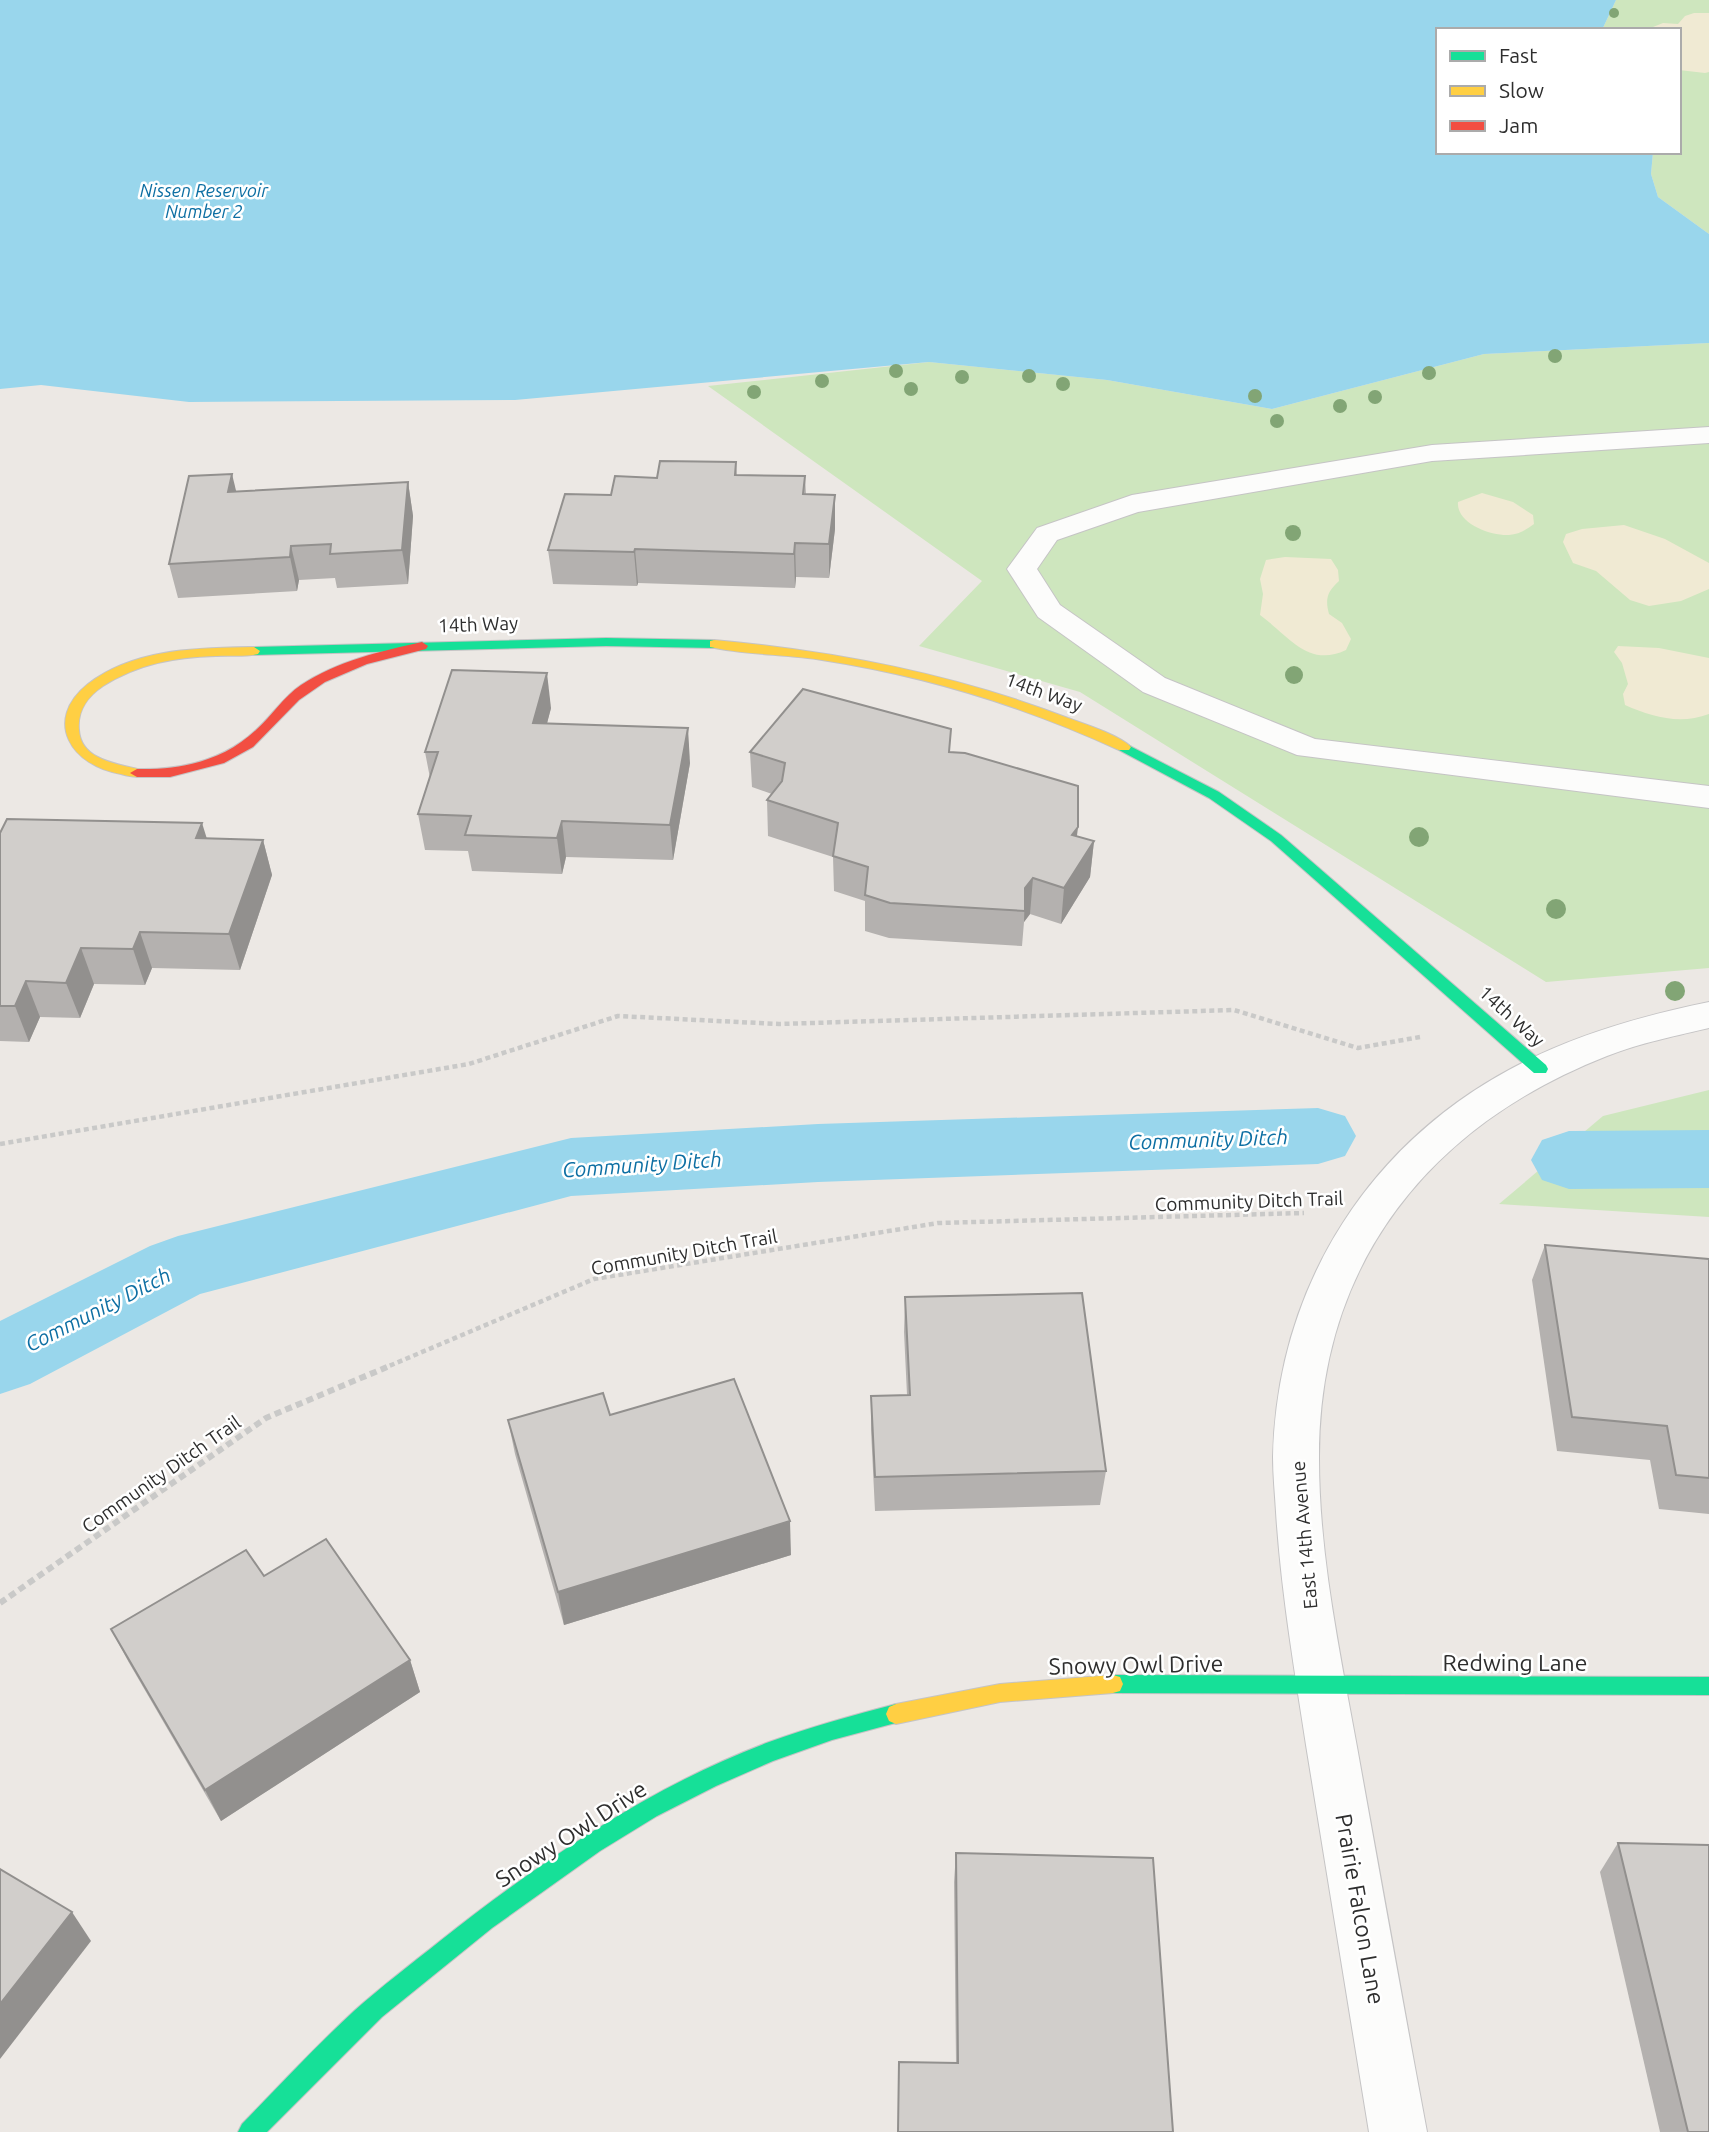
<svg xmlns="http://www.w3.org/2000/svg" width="1709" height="2132" font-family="Ubuntu,sans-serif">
<rect width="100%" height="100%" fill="#ece8e4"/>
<g fill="#cee6be">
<path d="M1616,0H1709V234L1658,197L1651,174L1653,152H1679V30H1602Z"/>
<path d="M1709,343V968L1546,982L1080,692L919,646L982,581L708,386L929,362L1107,380L1272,409L1484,354Z"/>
<path d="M1709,1090V1217L1499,1204L1603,1116Z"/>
</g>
<g fill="#f0ead3">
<path d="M1694,13H1709V72L1705,73L1679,70V30H1653V27L1663,23L1678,24L1685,16Z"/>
<path d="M1482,493L1513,502L1533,515L1534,524C1526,530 1519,534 1509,535C1490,536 1456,523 1458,502Z"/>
<path d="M1624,525L1665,539L1709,563V589L1681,601L1649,606L1630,600L1596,571L1573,563L1563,542L1566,534L1582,529Z"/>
<path d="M1285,557L1331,559L1338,570L1339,581C1327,592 1325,599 1329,614L1342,623L1351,639L1346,650C1308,668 1289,636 1260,615L1263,594L1260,579L1266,560Z"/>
<path d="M1618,646L1659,648L1709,658V714C1680,725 1652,717 1625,705L1623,694L1628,684L1622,663L1614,652Z"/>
</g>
<path fill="#99d6ec" d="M0,0H1616L1602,30H1438V152H1653L1651,174L1658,197L1709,234V343L1484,354L1272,409L1107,380L929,362L515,400L189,402L41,385L0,389Z"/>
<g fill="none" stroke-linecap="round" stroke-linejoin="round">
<g fill="#99d6ec" fill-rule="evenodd">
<path d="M1318,1108L1345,1116L1356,1136L1345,1156L1318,1164L818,1182L571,1196L200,1294L30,1384L0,1394V1321L150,1246L178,1236L571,1138L818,1124Z"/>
<path d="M1709,1130V1188L1569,1189L1542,1180L1531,1160L1542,1140L1569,1131Z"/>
</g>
<defs>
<path id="lane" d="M1709,427V443L1432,461L1138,512L1057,540L1037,569L1060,605L1165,678L1315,739L1709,786V808L1297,755L1143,692L1038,617L1007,569L1037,528L1132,495L1432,445Z"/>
<path id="street" d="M1709,1002V1028C1675,1036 1640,1043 1607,1056C1429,1126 1318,1264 1319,1459C1319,1555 1340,1653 1357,1747C1380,1876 1403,2004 1427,2132H1369C1348,2003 1327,1874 1306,1745C1294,1667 1281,1591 1276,1512C1275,1494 1273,1476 1273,1457C1277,1284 1371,1138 1526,1061C1584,1032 1646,1015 1709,1002Z"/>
<g id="fast">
<path d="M606,638L714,640L720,644L714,648L606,646L254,655L248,651L254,647Z"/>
<path d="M1124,743L1219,792L1281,835L1546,1065L1548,1069L1546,1073H1534L1271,841L1209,798L1119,750L1117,747Z"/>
<path d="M1113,1675L1709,1677V1695L1113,1693L1106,1691L1103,1684L1106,1677Z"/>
<path d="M896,1704L903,1707L906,1714L903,1721L832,1740L773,1761L716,1786L657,1816L600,1851L492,1928L382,2017L267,2132H238L242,2124C279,2086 315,2047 354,2011C381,1987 411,1964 440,1941C540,1862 649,1787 769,1742C811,1727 853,1715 896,1704Z"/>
</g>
<g id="slow">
<path d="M714,640C836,651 954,674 1068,718C1085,724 1119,735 1131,747L1129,750H1119C1023,706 926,676 822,660C785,654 746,655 710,647V641Z"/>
<path d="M254,647L260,651L258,654C245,657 230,655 216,656C175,657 138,664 103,686C88,696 77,711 79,730C81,761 119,764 142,770L144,773L142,776C135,778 128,776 121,774C72,766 42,721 88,684C135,648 198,648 254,647Z"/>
<path d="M1113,1675L1120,1677L1123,1684L1120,1691L1113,1693L1000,1702L896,1724L889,1721L886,1714L889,1707L896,1704L1000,1684Z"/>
</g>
<path id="jam" d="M422,642L428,646L426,649L367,664L325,682L299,700L253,747L224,763L170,777H137L130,773L137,769C181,770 223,761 256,730C272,716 283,697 301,685C337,661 381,651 422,642Z"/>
</defs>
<use href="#lane" stroke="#c5c4c5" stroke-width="2"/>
<use href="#street" stroke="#c5c4c5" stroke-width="2"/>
<use href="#fast" stroke="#c5c4c5" stroke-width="2"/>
<use href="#slow" stroke="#c5c4c5" stroke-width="2"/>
<use href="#jam" stroke="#c5c4c5" stroke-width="2"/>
<g stroke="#c9c9c8" stroke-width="4.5" stroke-dasharray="5 3.5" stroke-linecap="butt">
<path d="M0,1144L469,1064L618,1016L779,1024L1234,1010L1358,1048L1420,1037"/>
<path d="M382,1369L594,1279L938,1223L1304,1213"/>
</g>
<path stroke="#c9c9c8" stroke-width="6" stroke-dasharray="7 4.5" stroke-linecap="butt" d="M0,1603L266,1418L387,1367"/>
<use href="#lane" fill="#fcfcfb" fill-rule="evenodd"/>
<use href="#street" fill="#fcfcfb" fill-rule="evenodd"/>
<use href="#fast" fill="#16e098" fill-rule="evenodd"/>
<use href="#slow" fill="#ffcf43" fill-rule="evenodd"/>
<use href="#jam" fill="#f24e42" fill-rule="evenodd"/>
</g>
<g fill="#82a575">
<circle cx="1614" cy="13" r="5"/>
<circle cx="1555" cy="356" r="7"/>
<circle cx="896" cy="371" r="7"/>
<circle cx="1429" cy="373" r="7"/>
<circle cx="1029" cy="376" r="7"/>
<circle cx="962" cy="377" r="7"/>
<circle cx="822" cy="381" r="7"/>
<circle cx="1063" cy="384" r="7"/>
<circle cx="911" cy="389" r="7"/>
<circle cx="754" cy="392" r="7"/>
<circle cx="1255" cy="396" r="7"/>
<circle cx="1375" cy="397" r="7"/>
<circle cx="1340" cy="406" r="7"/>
<circle cx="1277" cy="421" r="7"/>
<circle cx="1293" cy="533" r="8"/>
<circle cx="1294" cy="675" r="9"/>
<circle cx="1419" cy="837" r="10"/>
<circle cx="1556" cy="909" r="10"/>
<circle cx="1675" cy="991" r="10"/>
</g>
<g fill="#b4b1af">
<path d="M736,462L737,475L805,476L806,494L835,529L829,578L796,577L795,588L638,583L637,586L553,584L548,550L611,495L657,478Z"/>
<path d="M408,482L413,516L408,584L337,588L335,578L299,580L297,591L178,598L169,564L237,492Z"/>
<path d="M551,708L547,723L690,763L673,860L566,857L562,874L472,871L468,851L425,850L418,814L430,778L425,752Z"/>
<path d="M750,752H950L1077,836L1094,841L1090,877L1061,924L1030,914L1024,922L1022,946L889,938L865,931V901L834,891L833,857L768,836L767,800L772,794L752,787Z"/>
<path d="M0,833L263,840L272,875L240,970L152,968L145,985L94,984L80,1018L40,1017L29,1042L0,1041Z"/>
<path d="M1545,1245L1709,1259V1514L1659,1509L1650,1460L1557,1451L1532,1280Z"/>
<path d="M905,1297L1106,1471L1100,1505L875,1511L871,1430V1396L907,1395L904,1332Z"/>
<path d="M610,1415L791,1555L564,1625L515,1454L508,1420Z"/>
<path d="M264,1576L410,1660L420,1692L221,1821L128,1661L111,1629Z"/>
<path d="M1618,1843L1709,2132H1660L1600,1872Z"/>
<path d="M956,1853L1173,2132H898L899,2062L956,2063L954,1882Z"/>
</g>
<g fill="#92908e">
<path d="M232,474L240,507L228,492Z"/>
<path d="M408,482L413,516L408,584L402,550Z"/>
<path d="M835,495V529L829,578V544Z"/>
<path d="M795,543L796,577L795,588L794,554Z"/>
<path d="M291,546L299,580L297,591L290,557Z"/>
<path d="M635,549L638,583L637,586L634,552Z"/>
<path d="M547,673L551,708L538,758L533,723Z"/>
<path d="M688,728L690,763L673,860L670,825Z"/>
<path d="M562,821L566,857L562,874L557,838Z"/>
<path d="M202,823L213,858L196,838Z"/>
<path d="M1078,827L1074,862L1072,835Z"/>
<path d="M263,840L272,875L240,970L229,934Z"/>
<path d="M1094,841L1090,877L1061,924L1064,888Z"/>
<path d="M1033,878L1030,914L1024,922L1025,888Z"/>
<path d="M140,932L152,968L145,985L133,949Z"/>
<path d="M81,948L94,984L80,1018L66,983Z"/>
<path d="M26,981L40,1017L29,1042L15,1006Z"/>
<path d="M790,1521L791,1555L564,1625L558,1592Z"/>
<path d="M410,1660L420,1692L221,1821L205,1790Z"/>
<path d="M72,1912L91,1941L0,2059V2004Z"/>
</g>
<g fill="#d1cecb" stroke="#92908e" stroke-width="2">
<path d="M660,461L736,462L735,475L805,476L803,494L835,495L829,544L795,543L794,554L635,549L634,552L548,550L565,494L611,495L615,476L657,478Z"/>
<path d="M232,474L228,492L408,482L402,550L330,554L331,544L291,546L290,557L169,564L189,476Z"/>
<path d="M452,670L547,673L533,723L688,728L670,825L562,821L557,838L465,835L471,816L418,814L438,752H425Z"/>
<path d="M803,689L951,729L949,752L965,753L1078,786V827L1072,835L1094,841L1064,888L1033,878L1025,888V911L890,903L865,895L868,867L833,856L838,823L767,800L782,781L785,763L750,752Z"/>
<path d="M7,819L202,823L196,838L263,840L229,934L140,932L133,949L81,948L66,983L26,981L15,1006H0V833Z"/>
<path d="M1545,1245L1709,1259V1478L1676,1475L1667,1426L1572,1417Z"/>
<path d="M1082,1293L1106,1471L875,1477L871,1396L910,1395L905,1297Z"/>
<path d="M734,1379L790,1521L558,1592L508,1420L603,1393L610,1415Z"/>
<path d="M326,1539L410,1660L205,1790L111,1629L246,1550L264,1576Z"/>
<path d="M1618,1843L1709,1845V2132H1688Z"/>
<path d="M956,1853L1153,1858L1173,2132H898L899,2062L958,2063Z"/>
<path d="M0,1869L72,1912L0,2004Z"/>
</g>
<g text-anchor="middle" stroke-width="5" stroke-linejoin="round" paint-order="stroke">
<g font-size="18" font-style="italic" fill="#0d6fa3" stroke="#fff">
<text x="204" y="197">Nissen Reservoir<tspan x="204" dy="21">Number 2</tspan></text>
</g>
<g font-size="19" fill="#2e2e2e" stroke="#fff">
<text transform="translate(478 624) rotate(-2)" y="7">14th Way</text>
<text transform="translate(1044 692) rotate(20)" y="7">14th Way</text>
<text transform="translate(1512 1016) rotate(42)" y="7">14th Way</text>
<text transform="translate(1249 1201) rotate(-2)" y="7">Community Ditch Trail</text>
<text transform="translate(684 1252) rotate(-10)" y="7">Community Ditch Trail</text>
<text transform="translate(161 1474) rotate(-35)" y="7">Community Ditch Trail</text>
<text transform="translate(1304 1535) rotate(-95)" y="7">East 14th Avenue</text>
</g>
<g font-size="21" font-style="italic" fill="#0d6fa3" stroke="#fff">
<text transform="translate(1208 1140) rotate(-2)" y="7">Community Ditch</text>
<text transform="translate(642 1165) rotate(-4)" y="7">Community Ditch</text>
<text transform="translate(98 1310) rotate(-27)" y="7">Community Ditch</text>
</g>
<g font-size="23" fill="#2e2e2e" stroke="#fff">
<text x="1515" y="1671">Redwing Lane</text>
<text transform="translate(1136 1665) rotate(-1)" y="8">Snowy Owl Drive</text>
<text transform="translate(571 1834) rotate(-33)" y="8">Snowy Owl Drive</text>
<text transform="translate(1360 1909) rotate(80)" y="8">Prairie Falcon Lane</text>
</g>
</g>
<rect x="1436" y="28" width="245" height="126" fill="#ffffff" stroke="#ababab" stroke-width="2"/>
<rect x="1450" y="51" width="35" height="10" fill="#16e098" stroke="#ababab" stroke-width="2"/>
<text x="1499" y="63" font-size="21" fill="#2e2e2e">Fast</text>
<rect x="1450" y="86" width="35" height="10" fill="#ffcf43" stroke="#ababab" stroke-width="2"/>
<text x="1499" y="98" font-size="21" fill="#2e2e2e">Slow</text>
<rect x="1450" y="121" width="35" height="10" fill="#f24e42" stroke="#ababab" stroke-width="2"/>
<text x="1499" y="133" font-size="21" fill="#2e2e2e">Jam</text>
</svg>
